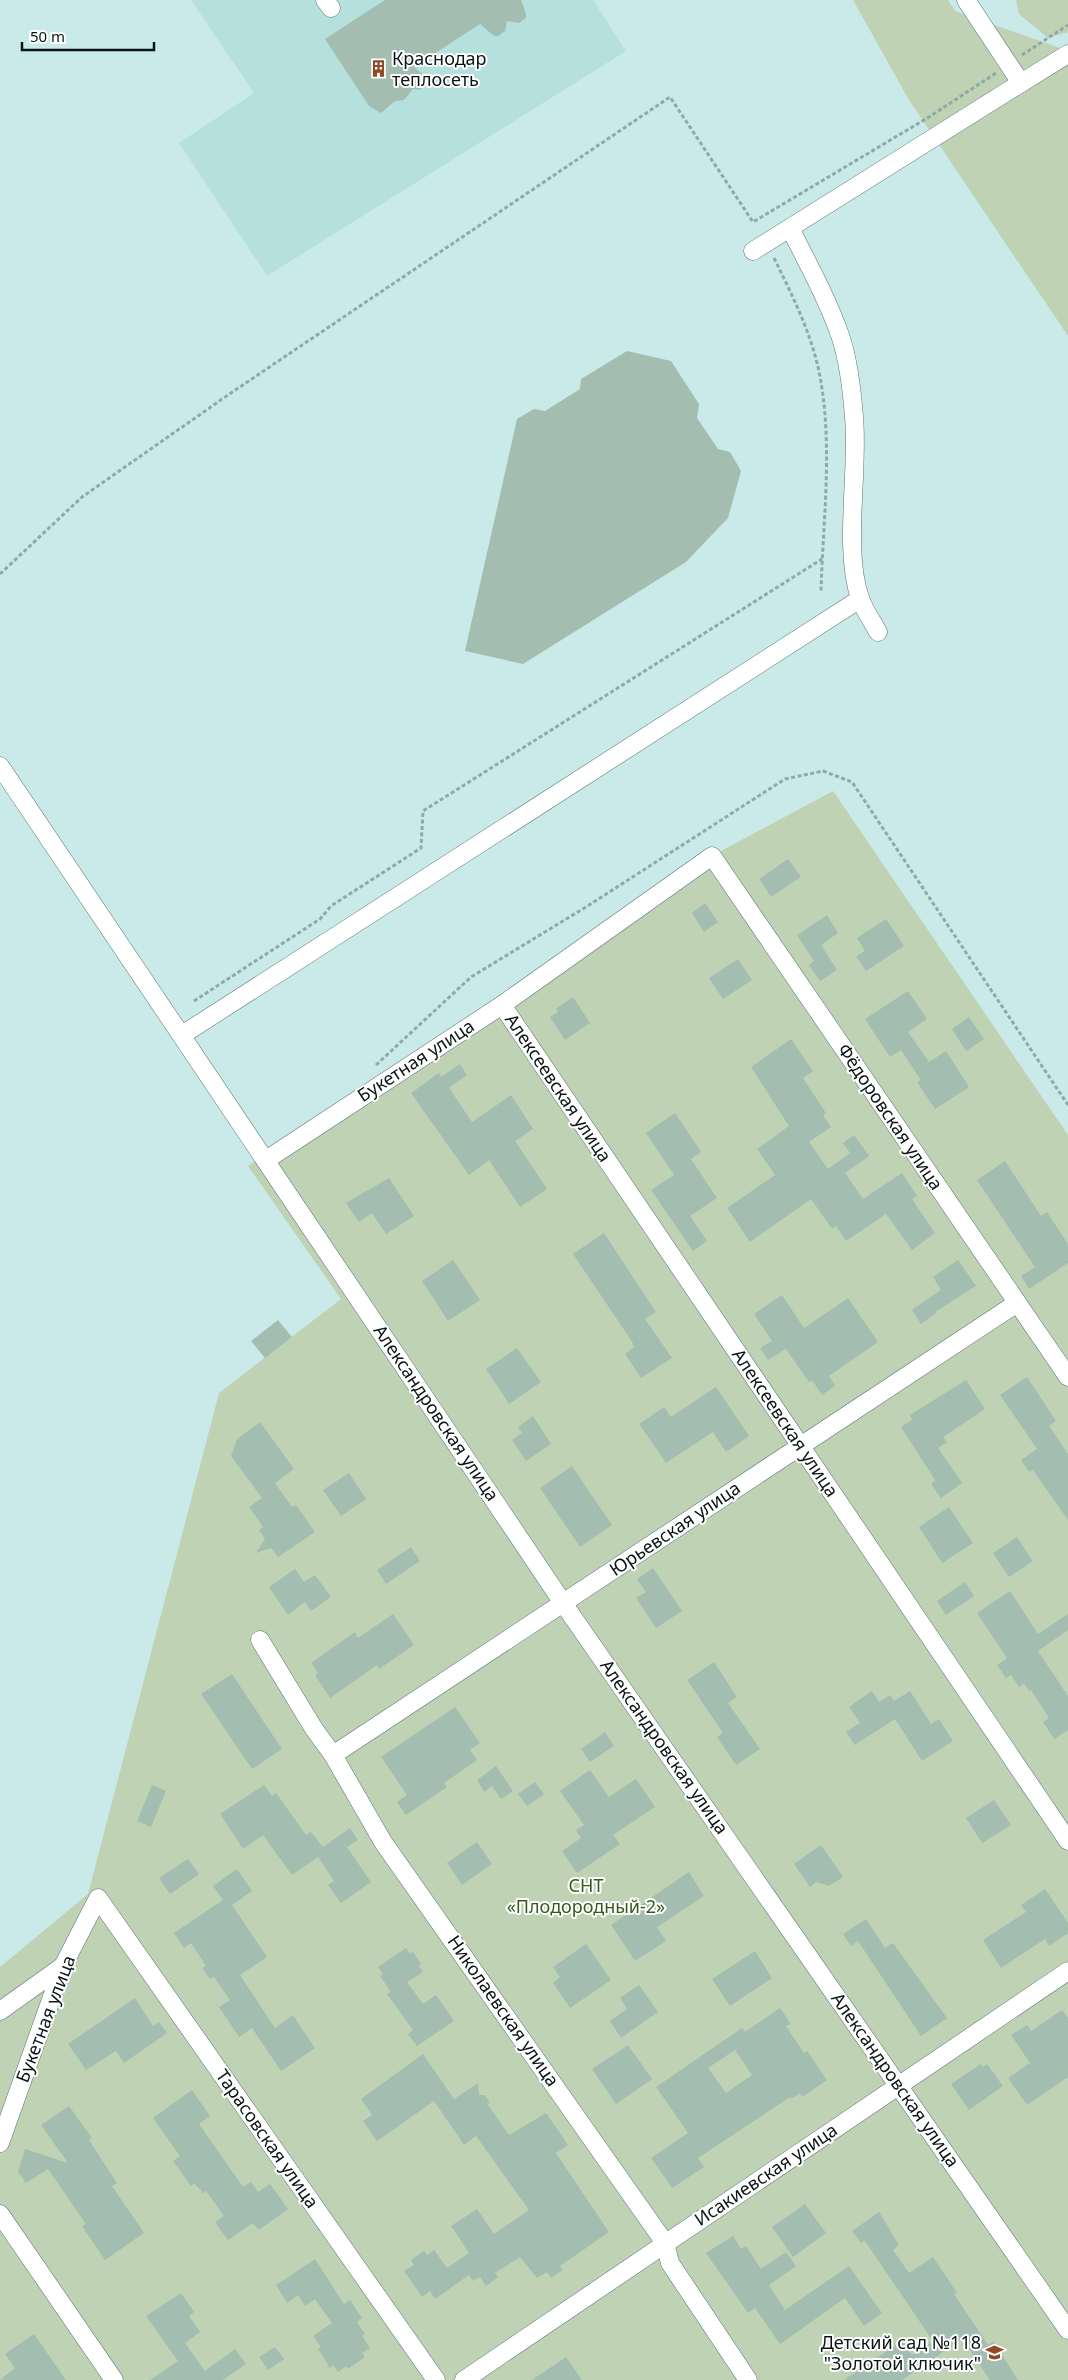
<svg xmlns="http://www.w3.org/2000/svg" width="1068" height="2380" font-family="'Noto Sans',sans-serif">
<rect width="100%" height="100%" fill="#c9eae9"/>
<path fill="#b5e0de" d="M191,0H593L626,51L267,276L179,143L254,93Z"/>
<g fill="#bfd2b3">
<path d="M853,0H948L955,11L1068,51V336L909,100Z"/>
<path d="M1016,0H1068V32L1048,38L1019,14Z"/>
<path d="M833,791L1068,1135V2380H0V1967L88,1894L219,1393L341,1299L248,1166L693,866Z"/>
</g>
<g fill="#a3beb0" fill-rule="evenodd">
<path d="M385,0H521L526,14V18L519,23L507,21L505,31L498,36H494L480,24L414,67L425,76L426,85L419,90L413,89L404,100L395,101L381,113L369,106L325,39Z"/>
<path d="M627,351L671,361L699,404L697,418L718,449L730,452L741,471L728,518L686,562L523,664L465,651L517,419L534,409L545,411L580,389L581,379Z"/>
<path d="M788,859L801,877L771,897L759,879Z"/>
<path d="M705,903L718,922L704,932L692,913Z"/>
<path d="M827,915L838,933L821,945L837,970L820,981L809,965L814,961L797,935Z"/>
<path d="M886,919L904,946L866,971L856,956L865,951L857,938Z"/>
<path d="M738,959L752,980L723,999L709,978Z"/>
<path d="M908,991L927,1019L908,1032L929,1062L946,1051L969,1087L935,1109L917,1082L921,1080L901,1050L890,1057L865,1019Z"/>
<path d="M573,997L590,1023L565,1040L550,1017L558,1012L556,1009Z"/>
<path d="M969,1017L984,1039L966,1051L952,1029Z"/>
<path d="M791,1039L813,1071L803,1078L826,1113L823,1115L831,1127L809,1142L828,1169L850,1153L843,1143L854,1135L869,1156L845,1173L863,1199L902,1173L917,1196L912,1199L935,1233L912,1250L886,1214L846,1241L836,1226L832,1229L811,1199L750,1242L727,1208L775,1175L757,1149L789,1126L751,1067Z"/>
<path d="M460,1064L467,1075L449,1088L472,1122L511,1095L533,1129L515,1141L547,1189L520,1207L489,1160L469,1175L411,1093L439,1073L441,1077Z"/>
<path d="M675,1113L701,1152L691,1159L717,1198L690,1216L707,1241L693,1251L651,1190L674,1175L646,1133Z"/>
<path d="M1005,1161L1041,1216L1047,1212L1068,1244V1263L1029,1289L1021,1276L1035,1267L977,1180Z"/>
<path d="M389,1178L414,1216L386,1234L372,1213L359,1222L346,1203Z"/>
<path d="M604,1233L656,1312L645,1319L672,1358L641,1378L625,1354L634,1347L632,1344L633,1343L573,1254Z"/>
<path d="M453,1260L480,1300L448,1321L422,1281Z"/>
<path d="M958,1260L976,1286L935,1312L936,1313L921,1324L912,1310L941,1290L933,1277Z"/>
<path d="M782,1295L804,1328L848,1298L878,1342L829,1376L835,1386L822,1395L812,1380L809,1382L786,1349L768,1360L760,1348L772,1341L754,1314Z"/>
<path d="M278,1320L292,1337L265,1358L251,1341Z"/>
<path d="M517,1348L541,1382L509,1404L486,1369Z"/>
<path d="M1027,1377L1056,1421L1049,1426L1068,1454V1520L1033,1470L1029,1472L1021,1460L1037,1449L1000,1395Z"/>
<path d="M966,1380L985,1409L943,1437L947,1442L938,1448L962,1483L941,1498L931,1484L935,1480L901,1427L912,1420L910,1415Z"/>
<path d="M716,1387L749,1436L726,1452L713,1432L666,1463L639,1424L664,1407L671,1417Z"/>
<path d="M533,1416L551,1444L526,1461L512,1440L522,1433L518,1427Z"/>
<path d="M260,1422L294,1469L275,1483L292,1507L296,1505L315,1532L278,1557L271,1548L256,1553L265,1539L259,1530L263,1527L249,1507L262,1498L231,1456L237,1439Z"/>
<path d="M572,1466L612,1525L580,1547L540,1488Z"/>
<path d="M349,1473L366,1499L341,1516L323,1490Z"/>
<path d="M949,1507L973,1543L942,1563L919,1527Z"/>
<path d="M1017,1537L1033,1561L1009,1577L993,1553Z"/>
<path d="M411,1547L420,1561L386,1584L377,1570Z"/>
<path d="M653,1568L682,1611L656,1628L636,1598L646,1592L637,1579Z"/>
<path d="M295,1569L304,1582L315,1575L331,1597L311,1611L305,1602L288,1615L269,1587Z"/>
<path d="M965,1582L974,1596L946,1615L937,1601Z"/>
<path d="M1010,1591L1038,1634L1068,1614V1630L1038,1651L1068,1696V1730L1054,1739L1043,1722L1049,1718L1031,1690L1029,1691L1024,1683L1019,1687L1011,1675L1006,1678L997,1665L1007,1658L977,1613Z"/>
<path d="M393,1614L414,1645L379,1669L377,1665L330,1698L315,1675L318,1673L311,1663L355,1632L358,1638Z"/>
<path d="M714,1662L737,1697L728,1703L760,1749L736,1765L717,1737L723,1733L687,1680Z"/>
<path d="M232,1674L282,1749L252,1769L201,1694Z"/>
<path d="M872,1691L879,1702L890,1695L894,1701L910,1691L931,1724L939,1719L953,1741L922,1761L895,1719L855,1745L846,1732L860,1723L849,1707Z"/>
<path d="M455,1707L480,1743L470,1750L477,1760L444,1783L447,1787L406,1815L397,1802L407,1795L381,1757Z"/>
<path d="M605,1732L614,1746L590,1762L581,1749Z"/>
<path d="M496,1766L513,1791L501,1799L492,1786L484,1792L477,1780Z"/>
<path d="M590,1770L609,1797L636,1779L655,1807L613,1835L620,1844L577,1873L562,1851L581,1838L576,1830L584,1825L560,1791Z"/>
<path d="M535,1782L544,1794L527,1806L518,1794Z"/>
<path d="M152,1785L166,1791L151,1827L137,1821Z"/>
<path d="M264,1785L272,1796L276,1793L306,1835L311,1832L323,1847L350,1828L358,1840L347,1847L371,1882L341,1903L328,1885L334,1881L318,1857L292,1875L263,1835L243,1849L220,1814Z"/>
<path d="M994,1800L1011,1825L982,1843L966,1818Z"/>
<path d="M477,1842L492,1864L462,1885L447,1863Z"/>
<path d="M821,1845L843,1877L829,1886L816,1882L810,1887L794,1864Z"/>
<path d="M188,1859L199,1874L170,1894L159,1878Z"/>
<path d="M237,1869L252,1891L232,1905L267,1957L240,1975L275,2028L293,2015L315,2048L281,2071L252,2028L239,2037L219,2007L230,2000L214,1977L210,1979L202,1968L206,1966L191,1943L184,1948L174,1933L223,1900L213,1886Z"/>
<path d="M689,1872L704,1896L657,1927L666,1941L635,1961L611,1925Z"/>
<path d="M1045,1889L1068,1923V1933L1049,1946L1045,1939L1001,1968L983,1940L1026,1912L1021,1905Z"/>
<path d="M866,1919L885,1948L893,1943L947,2018L921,2036L858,1941L851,1946L843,1934Z"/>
<path d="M586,1944L611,1980L570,2008L553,1983L560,1977L553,1967Z"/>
<path d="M406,1948L410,1954L413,1952L421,1964L419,1966L423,1972L407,1982L423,2004L436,1995L454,2021L417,2046L408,2034L413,2030L387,1994L391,1992L380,1976L383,1974L378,1967Z"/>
<path d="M755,1951L772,1978L730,2006L712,1979Z"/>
<path d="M639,1985L658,2012L621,2038L610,2021L627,2009L620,1998Z"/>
<path d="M135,1998L153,2026L159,2022L167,2033L124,2063L116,2051L86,2070L68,2044Z"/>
<path d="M780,2008L791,2024L786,2026L804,2053L807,2051L827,2080L802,2097L800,2093L791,2099L790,2097L698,2158L704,2167L672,2188L651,2158L688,2133L656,2087L742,2028L745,2032ZM735,2050L752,2075L726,2093L708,2068Z"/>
<path d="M1062,2010L1068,2018V2077L1027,2105L1008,2078L1030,2063L1011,2035L1027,2025L1031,2031Z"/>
<path d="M628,2045L652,2079L616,2104L592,2069Z"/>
<path d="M423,2054L454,2099L478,2083L479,2095H485L489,2101L488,2105L509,2135L546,2113L568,2145L556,2153L609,2232L560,2266L563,2270L551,2278L547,2272L537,2278L520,2257L495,2273L498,2277L486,2286L480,2277L473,2281L469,2275L435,2299L430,2291L422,2297L404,2271L414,2265L411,2260L424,2251L427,2255L434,2250L447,2268L469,2253L451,2226L477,2209L494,2234L529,2210L476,2136L464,2145L434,2101L377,2141L363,2121L372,2115L361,2099Z"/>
<path d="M981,2064L983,2067L987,2064L1003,2086L969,2110L951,2084Z"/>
<path d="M192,2090L210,2116L199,2124L243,2187L251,2182L258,2192L270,2184L288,2209L259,2230L253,2223L228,2240L215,2222L224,2216L206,2191L203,2193L194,2183L191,2186L173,2161L180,2156L153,2118Z"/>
<path d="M69,2106L92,2138L89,2140L117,2183L112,2186L144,2233L105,2260L82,2226L86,2224L48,2169L26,2183L18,2172L25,2149L68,2163L41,2125Z"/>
<path d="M805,2204L826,2233L793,2257L772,2227Z"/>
<path d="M879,2212L899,2245L893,2250L909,2273L933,2257L957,2293L954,2294L988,2345L993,2341L1018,2380H990L962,2339L902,2380H844L902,2341L912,2355L933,2341L865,2241L861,2243L852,2231Z"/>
<path d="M733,2236L741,2249L746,2246L761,2269L786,2252L796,2266L769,2285L785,2310L849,2266L882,2313L864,2326L845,2298L780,2344L755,2308L748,2313L706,2253Z"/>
<path d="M315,2259L344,2304L350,2300L362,2318L357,2322L365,2334L362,2336L370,2348L362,2353L365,2357L348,2369L346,2366L338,2372L333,2365L330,2368L318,2349L321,2347L313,2336L332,2323L315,2299L305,2306L298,2295L287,2303L276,2285Z"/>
<path d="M181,2293L194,2312L189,2316L200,2332L185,2343L205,2371L235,2349L246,2364L223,2380H150L178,2361L146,2316Z"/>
<path d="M34,2334L66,2380H0L15,2368L5,2354Z"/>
<path d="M275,2347L284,2359L268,2370L259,2357Z"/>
<path d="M566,2357L582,2380H532Z"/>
</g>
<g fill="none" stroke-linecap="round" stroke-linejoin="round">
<defs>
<g id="minor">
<path d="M325,0L331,8"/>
<path d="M966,0L1021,83L1068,54"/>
<path d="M790,228C808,264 828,300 841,338C849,363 852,391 854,417C859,472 843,549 860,598C864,610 872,621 878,632"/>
<path d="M753,251L1021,83"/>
<path d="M0,766L563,1603L1068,2330"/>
<path d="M502,1005L1068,1841"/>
<path d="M182,1035L860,599"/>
<path d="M266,1160L502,1005L712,856L1068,1377"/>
<path d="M260,1640L314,1729L333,1755L383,1842L665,2243L670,2263L748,2380"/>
<path d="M333,1755L1017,1303"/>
<path d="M0,2011L63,1966"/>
<path d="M0,2143L63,1966L98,1898L436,2380"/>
<path d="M0,2214L114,2380"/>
<path d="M464,2380L1068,1971"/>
</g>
</defs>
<use href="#minor" stroke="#577574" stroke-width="19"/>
<g stroke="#8ea9a8" stroke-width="3" stroke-dasharray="4 2.5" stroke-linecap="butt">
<path d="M1022,55L1068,25"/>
<path d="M774,258C791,293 809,328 818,367C834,439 823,518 821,591"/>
<path d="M0,574L82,497L228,395L670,97L753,222L929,117L996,73"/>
<path d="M194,1001L320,919L331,906L421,848L423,811L822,559"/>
<path d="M376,1065L471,977L586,907L785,779L823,771L852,782L1068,1105"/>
</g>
<use href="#minor" stroke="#fff" stroke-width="18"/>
</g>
<defs>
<symbol id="building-bare" viewBox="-9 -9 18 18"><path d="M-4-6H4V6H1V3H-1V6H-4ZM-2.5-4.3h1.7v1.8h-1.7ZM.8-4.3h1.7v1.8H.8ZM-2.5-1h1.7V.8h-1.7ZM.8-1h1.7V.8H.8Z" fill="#914a27" stroke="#fff" stroke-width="2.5" paint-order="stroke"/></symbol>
<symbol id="school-bare" viewBox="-9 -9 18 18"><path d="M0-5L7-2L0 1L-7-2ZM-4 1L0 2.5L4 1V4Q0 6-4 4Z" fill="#914a27" stroke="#fff" stroke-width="2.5" paint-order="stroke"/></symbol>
</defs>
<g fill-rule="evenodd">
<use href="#building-bare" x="366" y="56" width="25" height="25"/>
<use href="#school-bare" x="982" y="2340" width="25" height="25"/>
</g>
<g text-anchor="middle" stroke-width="4" stroke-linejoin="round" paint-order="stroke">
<g font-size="18" fill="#091514" stroke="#fff" text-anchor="start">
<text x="392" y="65">Краснодар<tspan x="392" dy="21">теплосеть</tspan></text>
<text x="981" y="2349" text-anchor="end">Детский сад №118<tspan x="981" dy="21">"Золотой ключик"</tspan></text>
</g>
<g font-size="18" fill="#091514" stroke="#fff">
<text transform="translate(416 1061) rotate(-33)" y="6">Букетная улица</text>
<text transform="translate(558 1088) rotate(56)" y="6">Алексеевская улица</text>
<text transform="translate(890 1117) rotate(56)" y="6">Фёдоровская улица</text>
<text transform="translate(436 1413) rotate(56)" y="6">Александровская улица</text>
<text transform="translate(785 1423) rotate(56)" y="6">Алексеевская улица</text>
<text transform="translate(675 1529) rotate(-34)" y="6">Юрьевская улица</text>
<text transform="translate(664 1747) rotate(55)" y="6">Александровская улица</text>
<text transform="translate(503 2011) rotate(55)" y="6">Николаевская улица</text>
<text transform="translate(46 2019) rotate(-69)" y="6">Букетная улица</text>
<text transform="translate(895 2080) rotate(55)" y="6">Александровская улица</text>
<text transform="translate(267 2139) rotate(55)" y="6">Тарасовская улица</text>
<text transform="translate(766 2175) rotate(-34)" y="6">Исакиевская улица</text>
</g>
<g font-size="18" fill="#365919" stroke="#fff">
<text x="586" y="1892">СНТ<tspan x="586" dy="21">«Плодородный-2»</tspan></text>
</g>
</g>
<path d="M22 42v8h132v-8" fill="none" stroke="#091514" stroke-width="2.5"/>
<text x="30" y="42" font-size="15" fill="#091514" stroke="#ffffff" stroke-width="4" paint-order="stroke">50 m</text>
</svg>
